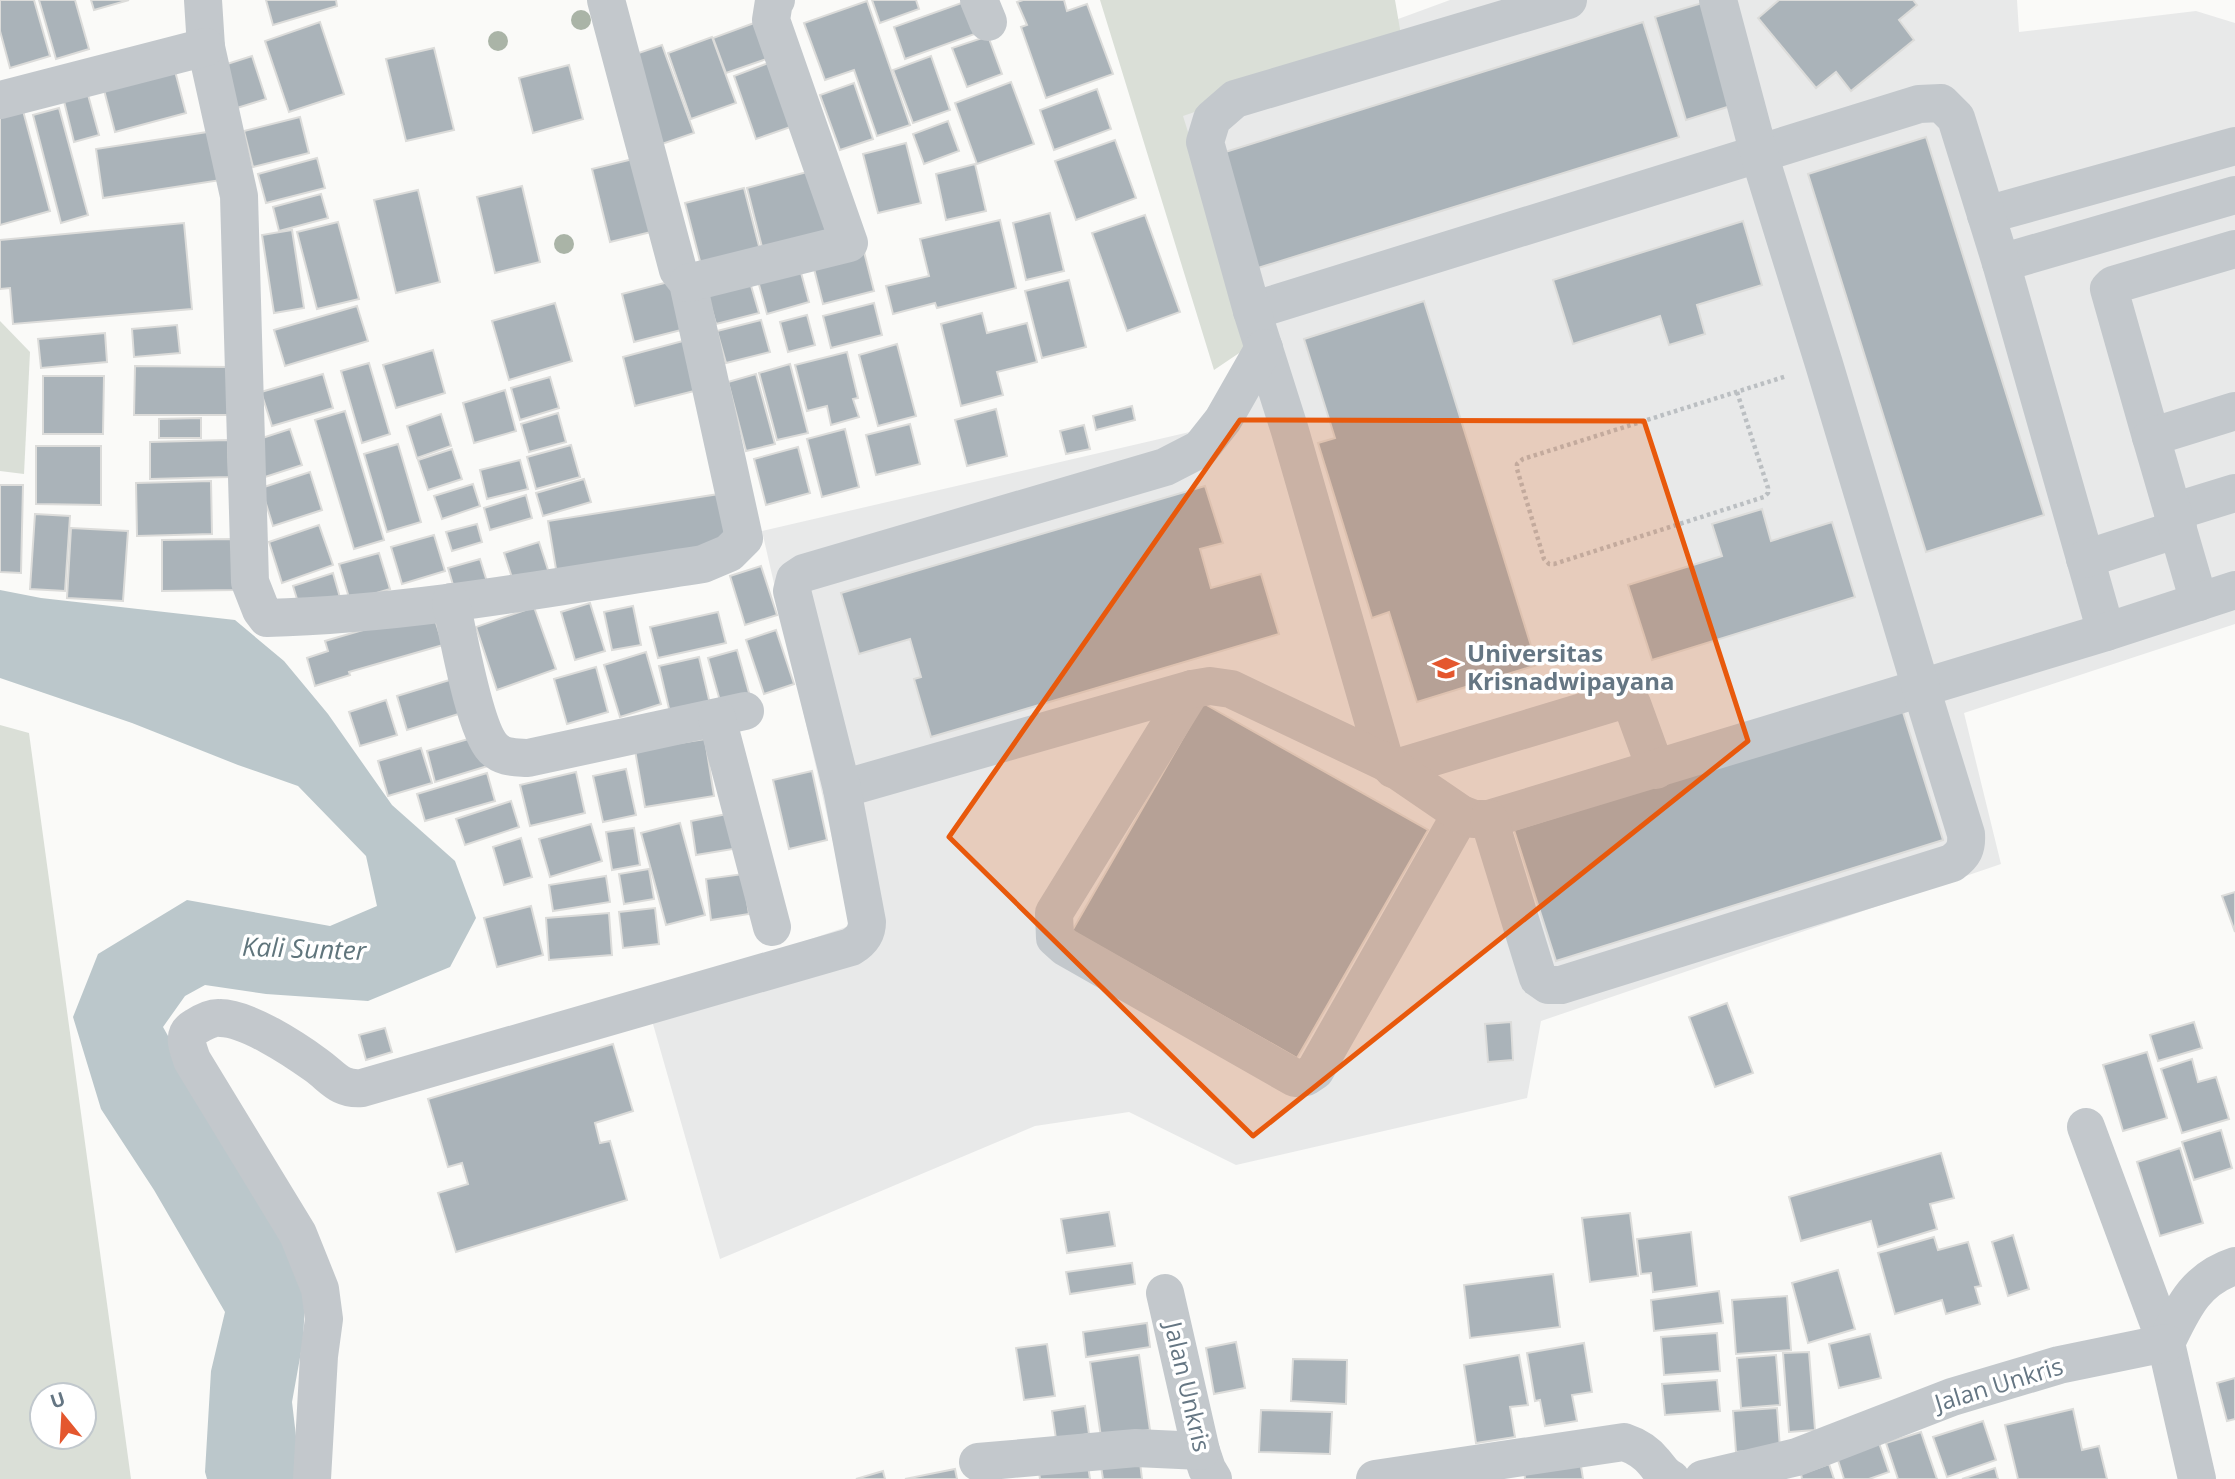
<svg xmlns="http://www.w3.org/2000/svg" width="2235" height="1479" font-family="'Open Sans',sans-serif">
<rect width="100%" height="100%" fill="#fafaf8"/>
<path fill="#e8e9e9" d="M1450,0H2017L2019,32L2196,11L2235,23V624L1964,713L2001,864L1541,1021L1527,1098L1236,1165L1129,1112L1035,1126L720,1259L645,996L852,925L762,531L1194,431L1244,350L1164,105Z"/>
<g fill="#dadfd7" fill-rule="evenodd">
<path d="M1100,0H1395L1402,41L1183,116L1254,343L1214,370Z"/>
<path d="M0,321L30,352L24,474L0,471Z"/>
<path d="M0,725L29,733L131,1479H0ZM42,1395H84V1437H42Z"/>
</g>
<path fill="#bbc7cb" d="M0,590L41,598L235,620L284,661L328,714L392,805L455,861L476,918L450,967L368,1001L266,994L205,985L185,996L163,1027L190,1075L307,1263L303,1341L292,1402L301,1479H207L205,1472L211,1371L225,1312L154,1190L101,1109L73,1017L98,954L187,900L330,926L377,906L366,856L298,786L238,765L132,723L0,678Z"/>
<g fill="#aab3b9" stroke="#dcdcda" stroke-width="2">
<path d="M0,0H34L50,56L10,68L0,31Z"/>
<path d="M39,0H75L89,49L56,59Z"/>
<path d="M91,0H129L94,10Z"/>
<path d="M266,0H336L337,6L273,25Z"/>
<path d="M872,0H916L919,9L880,23Z"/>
<path d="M970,0L983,31L905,59L894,27Z"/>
<path d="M1023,0H1064L1067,11L1087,4L1113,74L1046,98L1021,27L1027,25L1017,2Z"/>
<path d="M1779,0H1913L1917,5L1899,20L1914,40L1851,91L1836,72L1816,88L1758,18Z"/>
<path d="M867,1L910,125L877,136L854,70L825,80L804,23Z"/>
<path d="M1709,1L1740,103L1686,120L1655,17Z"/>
<path d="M765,19L778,55L726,73L713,38Z"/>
<path d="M320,22L344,94L289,112L265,41Z"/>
<path d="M1643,22L1679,137L1258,268L1222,153Z"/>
<path d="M988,36L1002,74L967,87L952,48Z"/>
<path d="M712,37L736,103L691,119L668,53Z"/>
<path d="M662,45L694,133L656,146L624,58Z"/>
<path d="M434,48L454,130L406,141L386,59Z"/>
<path d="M252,56L266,99L237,108L224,65Z"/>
<path d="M931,56L950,110L913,123L893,70Z"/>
<path d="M779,59L802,123L756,139L734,76Z"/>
<path d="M569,65L583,119L533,133L519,78Z"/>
<path d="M175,71L186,113L115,132L104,90Z"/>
<path d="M1011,82L1034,144L977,164L955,103Z"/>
<path d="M854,83L873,139L840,150L820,95Z"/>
<path d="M1097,89L1111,129L1054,150L1040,110Z"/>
<path d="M87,91L99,135L74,142L63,97Z"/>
<path d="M22,107L50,211L0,225V113Z"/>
<path d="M59,108L88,215L61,223L33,115Z"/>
<path d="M300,117L309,153L253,167L244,131Z"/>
<path d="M948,121L959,151L924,164L913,134Z"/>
<path d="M214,131L221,180L103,198L96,149Z"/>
<path d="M1926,137L2044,515L1926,552L1808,174Z"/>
<path d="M1115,140L1136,198L1076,220L1055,161Z"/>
<path d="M906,143L921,203L878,213L863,154Z"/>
<path d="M317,158L325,188L266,203L258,174Z"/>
<path d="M633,159L651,232L610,242L592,169Z"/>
<path d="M975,164L986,211L946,220L936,174Z"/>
<path d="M822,168L843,231L763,251L747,188Z"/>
<path d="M522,186L540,262L495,273L477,197Z"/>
<path d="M744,188L760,250L701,265L685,203Z"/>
<path d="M418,190L440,282L396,293L374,200Z"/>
<path d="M321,194L328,218L279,231L273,207Z"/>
<path d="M1050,213L1064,271L1026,280L1013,223Z"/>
<path d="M1145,215L1180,312L1127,331L1092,233Z"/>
<path d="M1000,220L1016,288L937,308L935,303L893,314L886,286L929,276L920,239Z"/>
<path d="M1743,221L1762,285L1697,305L1705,334L1669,345L1660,316L1573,344L1553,280Z"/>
<path d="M338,222L359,299L317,309L297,232Z"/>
<path d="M184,223L192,309L13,324L10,288L0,289V240Z"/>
<path d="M292,230L304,308L274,313L262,235Z"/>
<path d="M863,248L874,291L823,304L812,261Z"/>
<path d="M797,258L809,302L767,314L755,270Z"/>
<path d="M747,272L759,313L716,324L704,283Z"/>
<path d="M676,280L689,328L634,342L622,294Z"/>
<path d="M1069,280L1086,347L1042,358L1025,291Z"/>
<path d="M1424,301L1537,665L1417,702L1389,612L1372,618L1318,443L1335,438L1304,339Z"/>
<path d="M555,303L572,361L509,380L492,321Z"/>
<path d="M874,303L882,335L831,348L823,316Z"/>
<path d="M357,306L368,341L285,366L274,330Z"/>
<path d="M982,313L987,333L1027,323L1037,362L997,372L1003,395L961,406L941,324Z"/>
<path d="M807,315L815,345L788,352L780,322Z"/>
<path d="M761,320L770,352L726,363L717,331Z"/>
<path d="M177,325L180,353L134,357L132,329Z"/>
<path d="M105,333L107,362L41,368L38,339Z"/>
<path d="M694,338L706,388L635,406L623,357Z"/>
<path d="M897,344L916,416L878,426L859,355Z"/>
<path d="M433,350L445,393L396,408L383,365Z"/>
<path d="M847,352L858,398L853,399L859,417L831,425L827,406L807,411L795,365Z"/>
<path d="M369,363L390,434L362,443L341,371Z"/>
<path d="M790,364L808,433L777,440L759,373Z"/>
<path d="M135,366L231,367L230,415H134Z"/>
<path d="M323,374L333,408L272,426L261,392Z"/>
<path d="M756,374L775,444L746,451L728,382Z"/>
<path d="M43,376H104L103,434H43Z"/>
<path d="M550,377L559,408L520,420L511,388Z"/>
<path d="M505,390L516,431L474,443L463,403Z"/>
<path d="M1132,406L1135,420L1096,430L1093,416Z"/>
<path d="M996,409L1007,456L967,466L955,420Z"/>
<path d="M345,411L384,540L354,549L315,420Z"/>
<path d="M558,413L566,442L529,452L521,424Z"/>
<path d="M441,414L451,446L417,458L407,426Z"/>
<path d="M201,418V438H159V419Z"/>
<path d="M910,424L920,464L876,475L866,435Z"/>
<path d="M1084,425L1090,449L1066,454L1060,431Z"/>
<path d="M290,429L302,465L265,477L253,441Z"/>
<path d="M845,429L859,487L822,497L807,439Z"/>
<path d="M228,440L229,477L150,479V442Z"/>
<path d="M398,444L421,522L387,532L364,454Z"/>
<path d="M571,445L580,477L536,489L527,457Z"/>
<path d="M36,446H101V505L36,504Z"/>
<path d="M798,447L810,493L766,505L754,459Z"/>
<path d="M452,449L462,479L428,490L418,460Z"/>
<path d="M520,460L528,489L487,499L480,470Z"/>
<path d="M310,472L322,510L273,526L261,488Z"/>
<path d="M584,479L591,502L543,516L536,493Z"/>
<path d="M211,481L212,534L137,536L136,483Z"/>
<path d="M473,484L480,506L442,519L434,496Z"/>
<path d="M0,485H23L21,573L0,572Z"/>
<path d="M1205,486L1223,543L1200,549L1211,588L1261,574L1279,634L931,737L914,679L921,677L910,639L859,654L841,593Z"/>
<path d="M719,494L727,547L557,575L548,521Z"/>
<path d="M526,495L532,518L490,530L484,508Z"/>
<path d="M1762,509L1771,541L1832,522L1855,597L1652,660L1628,585L1722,556L1712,524Z"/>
<path d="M35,514L70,516L65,591L30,589Z"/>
<path d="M477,524L482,542L452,551L446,532Z"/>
<path d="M319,525L333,565L282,583L269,542Z"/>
<path d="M71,528L128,531L123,601L67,598Z"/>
<path d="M434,535L445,571L402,584L391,547Z"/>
<path d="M233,539L235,590L162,591V540Z"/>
<path d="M539,542L550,576L515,587L504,553Z"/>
<path d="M379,553L390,589L350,601L339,564Z"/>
<path d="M480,559L488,585L456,595L448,568Z"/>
<path d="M761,566L777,615L745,625L730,576Z"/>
<path d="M333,573L341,601L301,612L293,586Z"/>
<path d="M590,603L605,651L575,660L561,612Z"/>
<path d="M633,606L641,645L612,650L604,612Z"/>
<path d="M534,607L556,669L497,690L476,627Z"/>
<path d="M432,610L443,645L349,672L350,675L315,686L307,658L328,651L325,641Z"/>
<path d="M718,612L726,643L658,658L650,627Z"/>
<path d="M776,630L794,684L764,694L746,640Z"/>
<path d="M737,650L751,700L722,708L708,658Z"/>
<path d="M646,652L661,704L620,717L604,665Z"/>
<path d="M699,657L711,708L671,717L659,666Z"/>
<path d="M596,667L608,712L567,724L554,679Z"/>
<path d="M456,678L465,712L407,730L397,696Z"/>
<path d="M386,700L397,735L360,746L349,712Z"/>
<path d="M1203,703L1428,830L1297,1058L1072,931Z"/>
<path d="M1902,709L1943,840L1556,961L1514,830Z"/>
<path d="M482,735L491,765L435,782L427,751Z"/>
<path d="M705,739L714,796L645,807L635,750Z"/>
<path d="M421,748L432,783L388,796L378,761Z"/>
<path d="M626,769L636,815L603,822L593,776Z"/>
<path d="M812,771L827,840L789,849L773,780Z"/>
<path d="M576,772L585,813L530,826L520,785Z"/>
<path d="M487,773L495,801L425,821L417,794Z"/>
<path d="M511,801L519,827L465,845L456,819Z"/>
<path d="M732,813L739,848L696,855L691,821Z"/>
<path d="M680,823L705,915L666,925L641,833Z"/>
<path d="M591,824L602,861L550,877L539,839Z"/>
<path d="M634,828L640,865L612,870L606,832Z"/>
<path d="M521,838L532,877L504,885L493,847Z"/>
<path d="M649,869L654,899L624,904L619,874Z"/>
<path d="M743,874L749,914L711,920L706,879Z"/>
<path d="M606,876L610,902L553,911L549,885Z"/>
<path d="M2235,892V932L2222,896Z"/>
<path d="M531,906L543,955L497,967L484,918Z"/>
<path d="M655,908L659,944L623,948L619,912Z"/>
<path d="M609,913L612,955L549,960L546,918Z"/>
<path d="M1727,1003L1753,1073L1715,1087L1689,1017Z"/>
<path d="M1511,1022L1513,1060L1488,1062L1485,1024Z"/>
<path d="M2194,1022L2202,1048L2158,1061L2150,1035Z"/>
<path d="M385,1028L392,1052L366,1060L359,1035Z"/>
<path d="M613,1044L633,1111L595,1123L600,1143L610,1141L627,1200L456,1252L438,1193L468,1184L462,1163L448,1167L428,1099Z"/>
<path d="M2147,1052L2167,1118L2123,1131L2103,1065Z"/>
<path d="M2192,1059L2198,1082L2216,1077L2229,1119L2182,1133L2161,1069Z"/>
<path d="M2221,1130L2232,1168L2194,1180L2182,1142Z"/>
<path d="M2180,1148L2203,1223L2160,1236L2137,1162Z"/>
<path d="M1941,1153L1954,1198L1930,1204L1937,1229L1878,1247L1871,1221L1801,1241L1789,1197Z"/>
<path d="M1109,1212L1115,1246L1067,1253L1061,1219Z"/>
<path d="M1630,1213L1638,1276L1590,1282L1582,1218Z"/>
<path d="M1691,1232L1697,1286L1653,1292L1651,1273L1641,1274L1637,1239Z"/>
<path d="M2013,1235L2029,1289L2008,1296L1992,1242Z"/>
<path d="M1934,1237L1938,1250L1968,1242L1981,1286L1975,1287L1980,1304L1946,1314L1942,1300L1895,1314L1878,1253Z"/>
<path d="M1132,1263L1135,1284L1070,1294L1066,1272Z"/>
<path d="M1838,1270L1855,1329L1808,1343L1792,1283Z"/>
<path d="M1553,1274L1560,1327L1470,1338L1464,1285Z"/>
<path d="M1719,1291L1723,1323L1654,1331L1651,1300Z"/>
<path d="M1787,1296L1791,1350L1736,1354L1732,1300Z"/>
<path d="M1147,1323L1150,1347L1086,1357L1083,1332Z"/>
<path d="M1717,1333L1720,1371L1664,1375L1661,1337Z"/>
<path d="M1870,1334L1881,1378L1839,1388L1829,1344Z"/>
<path d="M1236,1342L1245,1388L1214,1394L1206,1348Z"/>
<path d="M1584,1343L1592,1392L1572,1395L1577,1421L1545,1426L1540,1400L1535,1401L1527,1353Z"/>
<path d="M1047,1344L1055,1396L1024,1400L1016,1348Z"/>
<path d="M1809,1352L1815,1430L1789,1432L1783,1353Z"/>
<path d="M1139,1355L1150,1430L1101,1437L1090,1362Z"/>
<path d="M1519,1355L1528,1405L1510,1407L1515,1437L1476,1443L1464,1365Z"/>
<path d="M1776,1355L1780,1405L1741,1408L1737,1358Z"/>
<path d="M1293,1359L1347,1360L1346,1404L1291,1401Z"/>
<path d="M2235,1378V1419L2227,1421L2217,1383Z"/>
<path d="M1717,1380L1720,1411L1665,1415L1662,1384Z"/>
<path d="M1085,1406L1089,1434L1056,1439L1052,1411Z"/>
<path d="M1777,1408L1780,1448L1736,1452L1733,1411Z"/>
<path d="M2073,1409L2082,1450L2099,1446L2107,1479H2018L2005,1425Z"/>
<path d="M1261,1410L1332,1412L1330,1454L1259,1452Z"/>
<path d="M1983,1421L1996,1460L1947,1477L1933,1437Z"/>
<path d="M1921,1432L1937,1479H1898L1886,1443Z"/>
<path d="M1878,1440L1889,1472L1869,1479H1844L1836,1454Z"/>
<path d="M1139,1454L1142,1479H1103L1100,1460Z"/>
<path d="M1087,1459L1090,1479H1040L1038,1466Z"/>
<path d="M1580,1460L1583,1479H1525L1524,1469Z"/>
<path d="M1829,1464L1834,1479H1802L1801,1474Z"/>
<path d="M1995,1468L1998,1479H1962Z"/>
<path d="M955,1469L957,1479H905Z"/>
<path d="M883,1471L885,1479H856Z"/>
</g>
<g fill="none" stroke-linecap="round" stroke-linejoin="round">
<path stroke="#bbbfc2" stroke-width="4.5" stroke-dasharray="3.5 3.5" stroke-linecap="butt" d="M1737,392L1768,488V493L1764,497L1554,564H1549L1544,559L1517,469V464L1523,459L1787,376"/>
<g stroke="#c3c8cc" stroke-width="38">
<path d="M203,0L206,47L239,196L250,582L261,610L267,618C414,614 559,586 703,564L729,553L744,538L688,283L678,270L606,0"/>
<path d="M979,0L988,22"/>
<path d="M0,100L206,47"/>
<path d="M1986,215L2235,146"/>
<path d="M2001,263L2235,195"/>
<path d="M688,283L849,243L771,20L774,1L776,0"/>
<path d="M1252,311L1919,104L1941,103L1956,118L2001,263L2106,632"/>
<path d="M2151,437L2109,289L2113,285L2235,249"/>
<path d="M2173,512L2235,493"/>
<path d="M2085,559L2178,529"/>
<path d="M451,602C458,633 474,728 493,748C503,758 514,757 528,758L745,711"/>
<path d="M2199,602L2151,437L2235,411"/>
<path d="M1192,689L1054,913L1055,938L1065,947L1295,1078L1306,1077L1315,1071L1461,814"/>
<path d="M717,718L772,927"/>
<path d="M1385,762L1290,431L1252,311L1205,142L1212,119L1235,99L1568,0"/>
<path d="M1393,769L1619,701L1632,704L1656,770"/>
<path d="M842,789L1192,689L1210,686L1231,689L1385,762L1461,814L1474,819H1489L2106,632L2235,590"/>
<path d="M1489,819L1538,978L1548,985H1561L1952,863C1964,854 1967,848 1966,834L1921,688L1824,364L1759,154L1718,0"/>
<path d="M2086,1127L2166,1343L2197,1479"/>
<path d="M1165,1293L1201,1451L1207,1469L1213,1479"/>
<path d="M2166,1343C2183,1308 2195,1279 2235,1266"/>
<path d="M978,1462L1136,1448L1201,1451"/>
<path d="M312,1479L319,1356L324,1319L320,1289L298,1234L192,1060C188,1047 181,1035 195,1027C201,1023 212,1017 220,1018C247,1018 294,1049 316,1065C333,1077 339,1090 362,1088L851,947C861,941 867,934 867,922L842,789L792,591L795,579L804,573L1165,467L1200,449L1223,420L1264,348"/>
<path d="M1375,1479L1624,1442C1636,1446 1646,1452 1654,1462C1660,1469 1663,1475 1671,1479"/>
<path d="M1703,1479L1797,1457L1952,1397L2059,1365L2166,1343"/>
</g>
</g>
<g fill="#aab4a7">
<circle cx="581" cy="20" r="10"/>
<circle cx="498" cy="41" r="10"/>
<circle cx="564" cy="244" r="10"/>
</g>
<path fill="#e8590c" fill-opacity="0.2" stroke="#e8590c" stroke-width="5" stroke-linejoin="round" d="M1240,420L1644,421L1748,741L1253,1136L949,837Z"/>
<defs>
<symbol id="university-bare" viewBox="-9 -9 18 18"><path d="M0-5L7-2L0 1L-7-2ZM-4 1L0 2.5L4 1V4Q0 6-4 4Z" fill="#e4572e" stroke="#fff" stroke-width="2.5" paint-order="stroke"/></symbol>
</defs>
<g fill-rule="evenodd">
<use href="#university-bare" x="1427" y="649" width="38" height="38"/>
</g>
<g text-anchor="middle" stroke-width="7" stroke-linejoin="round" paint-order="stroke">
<g font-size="24" font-weight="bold" fill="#657683" stroke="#fff" text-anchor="start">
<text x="1467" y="662">Universitas<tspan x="1467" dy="28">Krisnadwipayana</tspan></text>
</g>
<g font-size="24" fill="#657683" stroke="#fff">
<text transform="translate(1999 1385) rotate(-17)" y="8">Jalan Unkris</text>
<text transform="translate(1187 1387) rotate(77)" y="8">Jalan Unkris</text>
</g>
<g font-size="26" font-style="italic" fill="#60757c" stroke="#fff">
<text transform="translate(304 949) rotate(2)" y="9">Kali Sunter</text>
</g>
</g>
<g transform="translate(63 1416) rotate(342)"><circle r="33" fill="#ffffff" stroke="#c1c8cd" stroke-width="2"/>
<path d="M0-5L12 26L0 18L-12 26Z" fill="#e4572e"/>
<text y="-10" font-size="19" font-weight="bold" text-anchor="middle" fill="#657683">U</text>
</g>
</svg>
